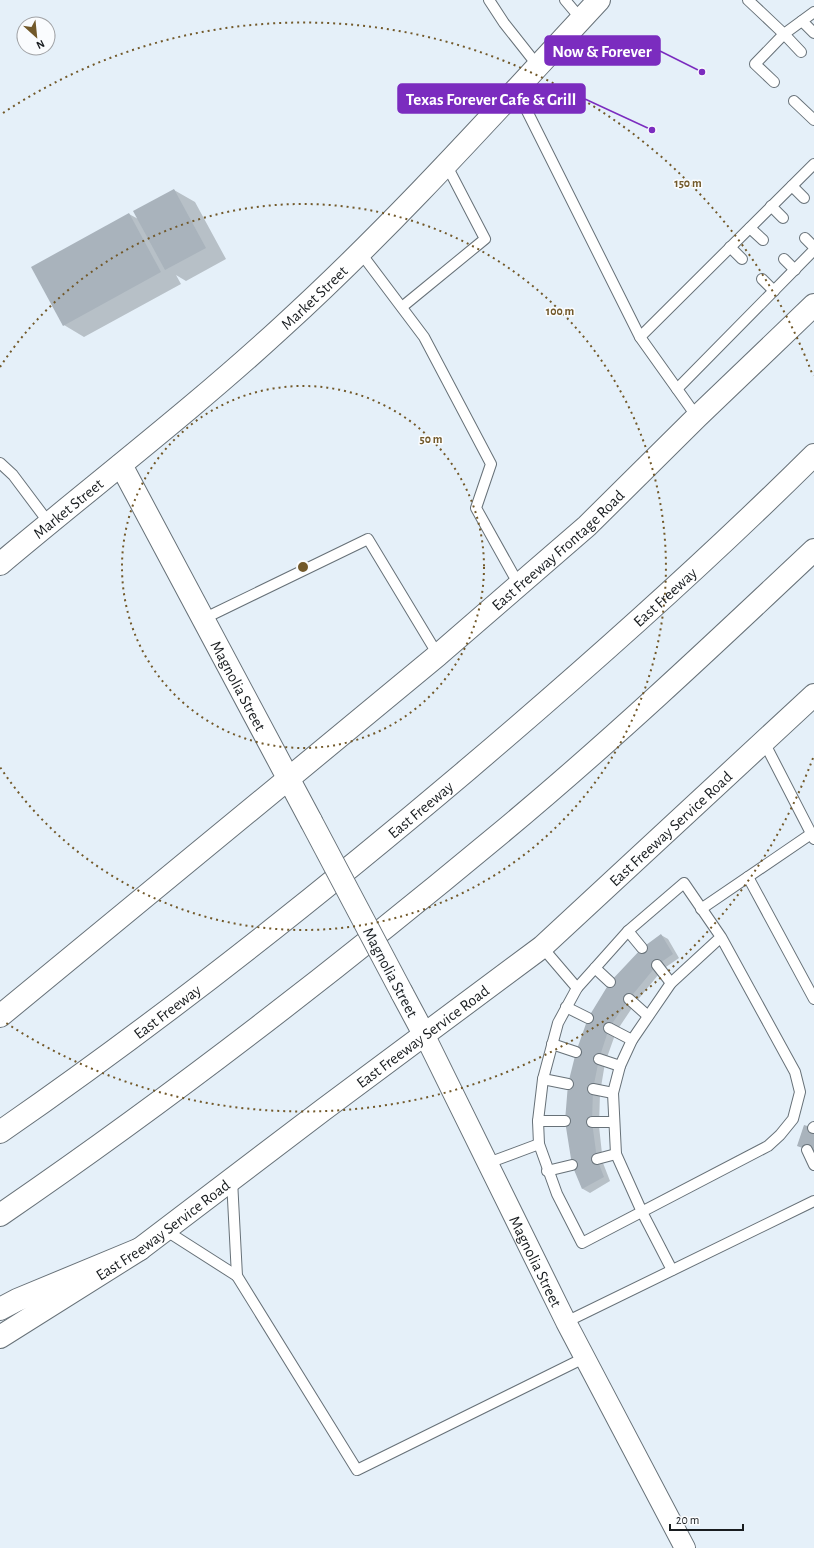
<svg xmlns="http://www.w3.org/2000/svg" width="814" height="1548" font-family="'Alegreya Sans',sans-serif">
<rect width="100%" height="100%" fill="#e5f0f9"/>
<g fill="#0003">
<path d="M174,190L195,202L226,259L186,281L176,275L181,284L84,337L64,325L129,214L140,220Z"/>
<path d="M661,935L668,939L679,958L663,969L636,1002L616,1032L605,1063L600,1093L599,1126L603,1163L610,1181L590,1193L583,1189L573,1165L569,1084Z"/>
</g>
<g fill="#a9b3bc">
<path d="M174,189L206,248L165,270L133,211Z"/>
<path d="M129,213L161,272L63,326L31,267Z"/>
<path d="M661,934L673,954L657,965L629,999L609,1028L599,1059L593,1089L592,1122L597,1159L604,1177L582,1189L572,1165L565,1121L568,1084L576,1052L588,1018L610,982L642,948Z"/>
<path d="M804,1125L814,1128V1152L797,1146Z"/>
</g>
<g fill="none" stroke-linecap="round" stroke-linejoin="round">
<defs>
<g id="service">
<path d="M489,0L504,23L538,66"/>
<path d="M565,0L581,19"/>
<path d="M748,0L784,34L814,12"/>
<path d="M802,21L814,33"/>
<path d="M774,82L755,64L784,34L801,52"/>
<path d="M516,89L640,337L697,417"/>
<path d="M794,101L814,120"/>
<path d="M792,186L804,198"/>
<path d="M771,206L783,218"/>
<path d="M750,228L763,240"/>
<path d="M805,238L814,247"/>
<path d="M730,247L742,259"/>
<path d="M360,252L424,337L491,464L476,508L519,585"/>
<path d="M784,259L795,270"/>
<path d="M762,279L774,291"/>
<path d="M402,307L485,239L446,164"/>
<path d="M640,337L814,164"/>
<path d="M677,389L814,250"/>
<path d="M0,463L13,475L49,523"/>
<path d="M203,619L368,539L438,655"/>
<path d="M764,742L814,839"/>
<path d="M748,877L814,999"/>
<path d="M701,909L811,834"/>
<path d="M628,931L642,948"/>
<path d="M542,947L577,988"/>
<path d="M657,965L671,983"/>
<path d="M595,968L610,982"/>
<path d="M629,999L648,1016"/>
<path d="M566,1007L588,1018"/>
<path d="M609,1028L632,1040"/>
<path d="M552,1044L576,1052"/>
<path d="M599,1059L620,1066"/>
<path d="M543,1079L568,1084"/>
<path d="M593,1089L613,1093"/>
<path d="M538,1121H565"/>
<path d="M592,1122H613"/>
<path d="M813,1128L814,1127"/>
<path d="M807,1150L814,1165"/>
<path d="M597,1159L616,1154"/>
<path d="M488,1163L539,1144"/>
<path d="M547,1171L572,1165"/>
<path d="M232,1180L237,1276L357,1470L584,1358"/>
<path d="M165,1230L237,1276"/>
<path d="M672,1270L642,1212L616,1154L613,1093L620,1066L632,1040L671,983L721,937L684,883L628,931L595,968L577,988L558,1023L543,1079L538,1121L539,1144L557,1194L582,1243L768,1146L780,1135L793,1119L800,1092L795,1072L721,937"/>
<path d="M566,1322L814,1201"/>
</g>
<g id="minor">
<path id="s1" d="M425,1036L566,1322L685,1548"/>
</g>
<g id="tertiary">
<path id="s2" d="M121,465L311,821"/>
<path id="s3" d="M0,564C94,485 192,410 282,327C394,225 496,111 599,0"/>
<path d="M402,993L425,1036"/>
</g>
<g id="secondary">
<path id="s4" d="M288,779L438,655L587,526L697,417L814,305"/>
<path id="s5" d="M0,1337L140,1249L323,1110L542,947L814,695"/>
</g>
<g id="motorway">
<path d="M0,1016L288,779"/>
<path id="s6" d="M0,1132C162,1020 317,897 467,770C586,669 703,565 814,455"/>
<path d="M0,1215C171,1098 336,970 496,837C606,746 710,648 814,550"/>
<path d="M0,1309L17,1300L140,1249"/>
</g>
</defs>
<use href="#service" stroke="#677178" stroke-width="12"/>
<use href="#minor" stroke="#677178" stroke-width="22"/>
<use href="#tertiary" stroke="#677178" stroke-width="24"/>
<use href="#secondary" stroke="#677178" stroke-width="24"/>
<use href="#motorway" stroke="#677178" stroke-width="24"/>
<use href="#service" stroke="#fff" stroke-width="10"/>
<use href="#minor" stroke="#fff" stroke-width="20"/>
<use href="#tertiary" stroke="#fff" stroke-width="22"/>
<use href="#secondary" stroke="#fff" stroke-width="22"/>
<use href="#motorway" stroke="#fff" stroke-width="22"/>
<defs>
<path id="tertiary-bridge" d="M311,821L402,993"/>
</defs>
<use href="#tertiary-bridge" stroke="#677178" stroke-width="24" stroke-linecap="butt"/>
<use href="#tertiary-bridge" stroke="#fff" stroke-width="22"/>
</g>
<g fill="none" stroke="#72592a" stroke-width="2" stroke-dasharray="2 4">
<circle cx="303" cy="567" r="181"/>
<path d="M0 367A363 363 0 1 1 0 767"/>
<path d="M813 758A544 544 0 0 1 3 1021M3 113A544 544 0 0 1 813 376"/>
</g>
<g text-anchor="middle" stroke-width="3" stroke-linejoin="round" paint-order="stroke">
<g font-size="16" fill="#181c1f" stroke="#fafcfe">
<text dy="6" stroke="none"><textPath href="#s3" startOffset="412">Market Street</textPath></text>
<text dy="6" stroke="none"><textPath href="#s3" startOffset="88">Market Street</textPath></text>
<text dy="6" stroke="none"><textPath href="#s4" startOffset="354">East Freeway Frontage Road</textPath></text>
<text dy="6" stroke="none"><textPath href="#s6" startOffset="854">East Freeway</textPath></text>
<text dy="6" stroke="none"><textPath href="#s2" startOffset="250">Magnolia Street</textPath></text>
<text dy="6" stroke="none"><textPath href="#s6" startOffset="530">East Freeway</textPath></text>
<text dy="6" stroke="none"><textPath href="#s5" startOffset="843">East Freeway Service Road</textPath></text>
<text transform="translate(391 972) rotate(62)" y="6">Magnolia Street</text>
<text dy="6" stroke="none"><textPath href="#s6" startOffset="206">East Freeway</textPath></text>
<text dy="6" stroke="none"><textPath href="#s5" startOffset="519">East Freeway Service Road</textPath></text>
<text dy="6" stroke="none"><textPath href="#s5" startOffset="195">East Freeway Service Road</textPath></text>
<text dy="6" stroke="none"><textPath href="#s1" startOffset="251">Magnolia Street</textPath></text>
</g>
</g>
<circle cx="303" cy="567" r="6" fill="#72592a" stroke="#fafcfe" stroke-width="2"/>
<g font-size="12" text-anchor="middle" font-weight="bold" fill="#72592a" stroke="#fafcfe" stroke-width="3" stroke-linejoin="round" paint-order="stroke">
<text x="688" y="187">150 m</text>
<text x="560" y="315">100 m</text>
<text x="431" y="443">50 m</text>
</g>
<path fill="none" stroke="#7b2cbf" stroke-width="1.5" d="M702 72L660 51M652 130L585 99"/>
<g fill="#7b2cbf" stroke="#fafcfe" stroke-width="1.5">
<circle cx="702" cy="72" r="4"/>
<circle cx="652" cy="130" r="4"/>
</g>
<g fill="#7b2cbf" stroke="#7b2cbf" stroke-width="1.5">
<rect x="545" y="36" width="115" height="29" rx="4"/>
<rect x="398" y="84" width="187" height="29" rx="4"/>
</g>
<g font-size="17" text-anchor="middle" font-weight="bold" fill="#fff">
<text x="602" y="57">Now &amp; Forever</text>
<text x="491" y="105">Texas Forever Cafe &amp; Grill</text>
</g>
<g transform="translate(36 36) rotate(153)"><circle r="19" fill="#fafcfe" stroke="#a0a2a5"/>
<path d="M0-3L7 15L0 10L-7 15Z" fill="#72592a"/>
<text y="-6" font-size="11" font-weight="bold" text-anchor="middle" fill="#181c1f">N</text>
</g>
<path d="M670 1524v6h73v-6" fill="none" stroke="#181c1f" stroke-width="2"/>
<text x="676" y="1524" font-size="12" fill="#181c1f" stroke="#fafcfe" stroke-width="3" paint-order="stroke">20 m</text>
</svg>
